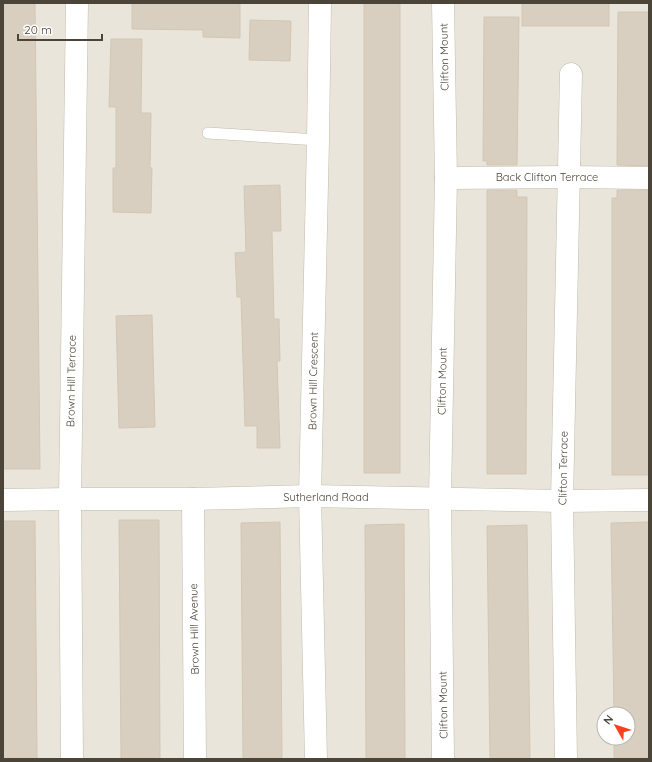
<svg xmlns="http://www.w3.org/2000/svg" width="652" height="762" font-family="Quicksand,sans-serif">
<rect width="100%" height="100%" fill="#f6f3ec"/>
<path fill="#eae5da" fill-rule="evenodd" d="M3,3H649V759H3ZM604,714H628V738H604Z"/>
<g fill="#d8cfc1" stroke="#d3c7b4">
<path d="M3,3H35L40,469H3Z"/>
<path d="M132,3H240V38L203,37V30L132,29Z"/>
<rect x="364" y="3" width="36" height="470"/>
<rect x="522" y="3" width="87" height="23"/>
<path d="M618,12H649V166L617,165Z"/>
<path d="M484,17H519L517,165H487V161H483Z"/>
<path d="M250,20L291,21L290,61L249,60Z"/>
<path d="M111,39H142L141,113H151L150,168H152L151,213L113,212V168H116V107H109Z"/>
<path d="M280,185L281,231H272L274,319H279L280,361H277L280,448H257V426H245L241,297H237L235,253L246,252L244,186Z"/>
<path d="M487,190H517V197H527L526,474H487Z"/>
<path d="M617,190H649V475H612V198H617Z"/>
<path d="M152,315L155,427L119,428L116,316Z"/>
<path d="M119,520H159L160,759H121Z"/>
<path d="M3,521H35L37,759H3Z"/>
<path d="M280,522L282,759H243L241,523Z"/>
<path d="M649,522V759H614V738H628V714H614L611,523Z"/>
<path d="M404,524L405,759H366L365,525Z"/>
<path d="M527,525L530,759H490L487,526Z"/>
</g>
<g fill="none" stroke-linecap="round" stroke-linejoin="round">
<defs>
<path id="lane" d="M208,133L318,140"/>
<g id="street">
<path d="M443,3L446,178L440,498L443,759"/>
<path d="M446,178L568,177L649,178"/>
<path d="M193,499L195,759"/>
<path d="M3,500L70,499H193L310,496L562,501L649,500"/>
<path d="M72,759L70,499L77,3"/>
<path d="M316,759L310,496L318,140L320,3"/>
<path d="M566,759L562,501L571,74"/>
</g>
</defs>
<use href="#lane" stroke="#c2bbae" stroke-width="12"/>
<use href="#street" stroke="#c2bbae" stroke-width="23"/>
<use href="#lane" stroke="#fff" stroke-width="11"/>
<use href="#street" stroke="#fff" stroke-width="22"/>
</g>
<g text-anchor="middle" stroke-width="3" stroke-linejoin="round" paint-order="stroke">
<g font-size="11" fill="#4b4439" stroke="#fff">
<text transform="translate(444 57) rotate(-91)" y="4">Clifton Mount</text>
<text x="547" y="181">Back Clifton Terrace</text>
<text transform="translate(71 381) rotate(-89)" y="4">Brown Hill Terrace</text>
<text transform="translate(313 381) rotate(-89)" y="4">Brown Hill Crescent</text>
<text transform="translate(442 381) rotate(-89)" y="4">Clifton Mount</text>
<text transform="translate(563 468) rotate(-89)" y="4">Clifton Terrace</text>
<text x="326" y="501">Sutherland Road</text>
<text transform="translate(194 629) rotate(-91)" y="4">Brown Hill Avenue</text>
<text transform="translate(443 705) rotate(-91)" y="4">Clifton Mount</text>
</g>
</g>
<rect width="652" height="762" fill="none" stroke="#4b4439" stroke-width="8"/>
<g transform="translate(616 726) rotate(309)"><circle r="19" fill="#ffffff" stroke="#b7b4b0"/>
<path d="M0-3L7 15L0 10L-7 15Z" fill="#fc3f1d"/>
<text y="-6" font-size="11" font-weight="bold" text-anchor="middle" fill="#4b4439">N</text>
</g>
<path d="M18 34v6h84v-6" fill="none" stroke="#4b4439" stroke-width="2"/>
<text x="24" y="34" font-size="12" fill="#4b4439" stroke="#ffffff" stroke-width="3" paint-order="stroke">20 m</text>
</svg>
